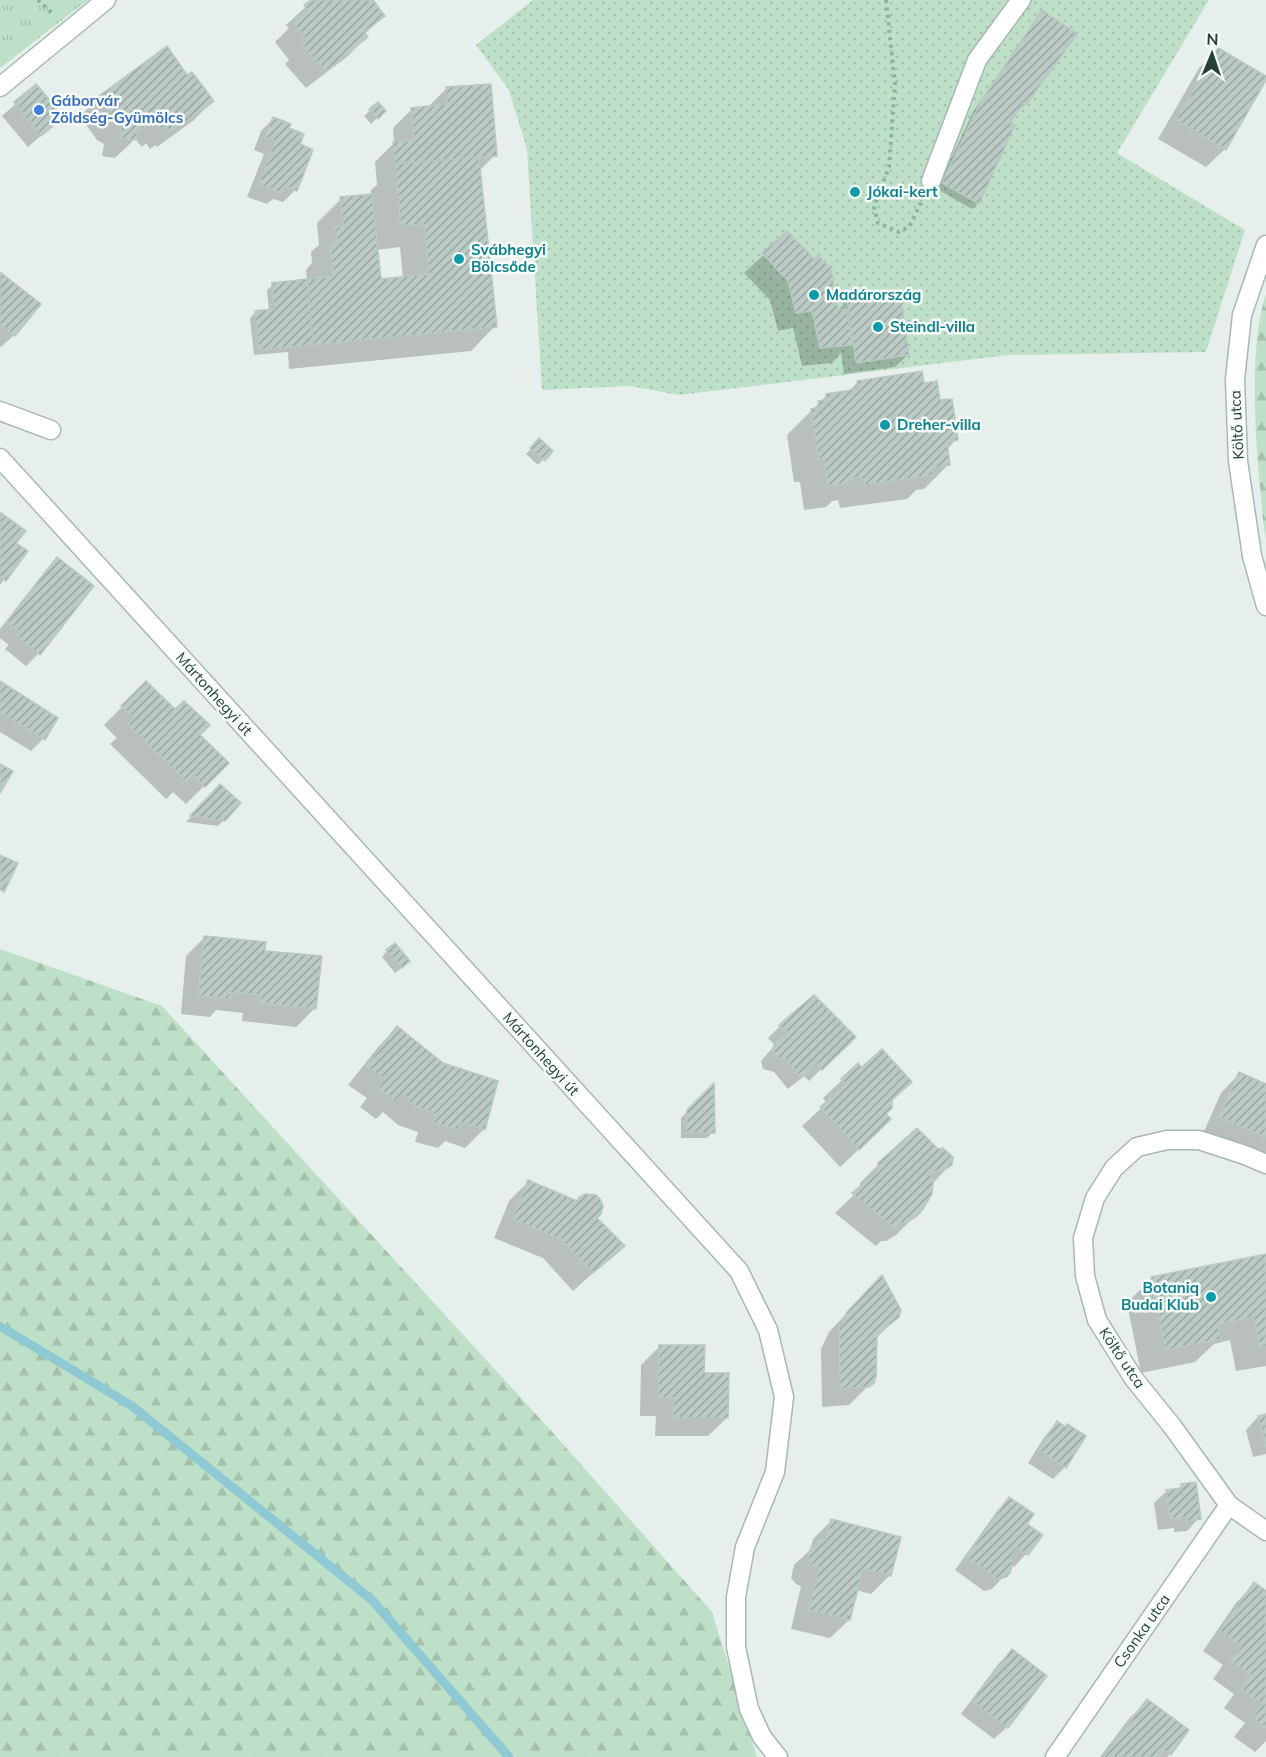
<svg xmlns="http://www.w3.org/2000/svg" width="1266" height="1757" font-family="Mulish,sans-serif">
<defs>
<pattern id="forest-firs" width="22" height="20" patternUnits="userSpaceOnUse" patternTransform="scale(1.5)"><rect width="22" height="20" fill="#bfe0c8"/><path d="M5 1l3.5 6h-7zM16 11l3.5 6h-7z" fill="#a4c1ad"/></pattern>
<pattern id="park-tufts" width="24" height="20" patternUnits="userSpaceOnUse" patternTransform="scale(1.5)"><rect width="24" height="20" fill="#bfe0c8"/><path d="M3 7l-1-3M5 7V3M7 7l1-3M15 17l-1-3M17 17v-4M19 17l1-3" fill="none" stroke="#a4c1ad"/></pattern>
<pattern id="garden-dots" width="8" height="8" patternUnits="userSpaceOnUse" patternTransform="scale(1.5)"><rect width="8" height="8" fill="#bfe0c8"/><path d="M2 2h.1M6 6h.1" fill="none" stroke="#a4c1ad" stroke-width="1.8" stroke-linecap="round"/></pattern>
<pattern id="building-hatch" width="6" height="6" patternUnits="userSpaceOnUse" patternTransform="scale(1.5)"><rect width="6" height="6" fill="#bbcac4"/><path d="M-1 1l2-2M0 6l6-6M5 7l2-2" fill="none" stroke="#98a6a0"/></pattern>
</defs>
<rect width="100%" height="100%" fill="#e6efeb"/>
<g fill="url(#forest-firs)">
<path d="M1266,294V538C1262,521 1262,504 1260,487C1255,433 1249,344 1266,294Z"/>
<path d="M0,949L162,1006L554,1434L712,1612L757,1757H0Z"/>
</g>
<path fill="url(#park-tufts)" d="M0,0H88L0,68Z"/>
<path fill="url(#garden-dots)" d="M533,0H1209L1117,153L1245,230L1206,352L1009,355L679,395L630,386L542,390L527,149L509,90L476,45Z"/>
<g fill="#0003" fill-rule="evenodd">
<path d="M313,0H371L383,16L364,35L366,37L348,56L306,88L285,64L289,60L275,42L289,28L286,25Z"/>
<path d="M1037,18L1075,34L1025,104L1019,110L1017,109L1008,123L978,203L972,209L937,189L973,112Z"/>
<path d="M1218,50L1225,149L1206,167L1158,139L1199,68Z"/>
<path d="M187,77L212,101L194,120L157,147L156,145L150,149L146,143L142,147L135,139L115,158L102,156L104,144L97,140L80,116L99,98Z"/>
<path d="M36,86L62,117L28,147L2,116Z"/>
<path d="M446,89L495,155L479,171L495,326L471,351L289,369L288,352L254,355L250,318L256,312L269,311L267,290L273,285L307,280L306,270L312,263L311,252L319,245L317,223L341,199L371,196V190L377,185L375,162L394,143L393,128L412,109L427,108ZM400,247L403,278L379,281L376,250Z"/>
<path d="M377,104L384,111L371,124L364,116Z"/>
<path d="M273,119L287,129L298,145L295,190L283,202L273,199L267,204L247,197L264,154L254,150L261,131Z"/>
<path d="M787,233L837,311L848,300L908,355L895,367L844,374L841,353L832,363L802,366L793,328L778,331L770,300L744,273Z"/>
<path d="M0,274L14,335L1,347L0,346Z"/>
<path d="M858,382L923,384L938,402L956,440L947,449L949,464L924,489L916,490L907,499L840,508L838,500L832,501L826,507L804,510L800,482H794L787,435L827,395L848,392Z"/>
<path d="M539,440L551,451L538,465L526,454Z"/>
<path d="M0,514L14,544L26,551L0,585Z"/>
<path d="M58,559L38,654L26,666L5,649L9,645L0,638V629L45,571Z"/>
<path d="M0,683L56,719L43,739L31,751L0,732Z"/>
<path d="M146,683L227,763L186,804L173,792L166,799L110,744L117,738L104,725Z"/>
<path d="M220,787L224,820L218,826L186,822Z"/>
<path d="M205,937L264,952L315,1008L296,1027L242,1021L243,1013L216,1010L210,1017L181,1014L186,956Z"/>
<path d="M387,951L403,967L395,973L382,957Z"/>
<path d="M780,1026L854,1037L809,1081L804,1076L788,1089L774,1072L763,1069L761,1061L775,1045L768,1038Z"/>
<path d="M397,1028L484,1129L465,1148L445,1141L438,1148L415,1142L418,1132L398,1125L383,1112L376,1119L360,1107L367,1098L348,1085L379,1046Z"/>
<path d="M862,1070L910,1082L890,1102L871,1138L840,1167L802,1126L827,1103L823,1098L842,1080Z"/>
<path d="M1239,1074L1266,1086V1164L1202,1136L1221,1093Z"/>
<path d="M712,1086L713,1132L707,1138H681V1118Z"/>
<path d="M879,1164H951L932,1184L916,1215L896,1235L886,1241H881L876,1246L835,1213L860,1189V1183Z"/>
<path d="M528,1182L576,1202L623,1246L573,1291L543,1258L494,1238L509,1201Z"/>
<path d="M1266,1256V1366L1236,1371L1230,1340L1214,1344L1195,1362L1141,1373L1127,1303L1152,1278Z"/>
<path d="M864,1295L898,1317L875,1339L872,1382L849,1405L822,1407L821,1349L829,1332Z"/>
<path d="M660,1346L703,1374L727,1418L708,1436H655L656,1416H640L641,1365Z"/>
<path d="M1266,1416V1454L1253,1457L1246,1430L1258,1417Z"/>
<path d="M1057,1423L1065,1467L1053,1479L1028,1463L1045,1436Z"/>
<path d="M1182,1485L1199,1518L1187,1531L1174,1532V1528L1158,1530L1154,1503L1167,1491L1177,1490Z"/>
<path d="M1009,1498L1025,1524L1040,1535L1026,1554L1014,1567L1011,1564L1008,1572L992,1589L984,1591L955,1570L997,1511Z"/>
<path d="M831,1521L890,1575L871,1594L856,1590L849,1620L830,1638L791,1629L801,1586L796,1584L791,1578L794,1565L810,1550L813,1539Z"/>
<path d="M1254,1584L1266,1592V1741L1255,1752L1234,1737L1245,1723L1224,1708L1234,1694L1213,1679L1223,1665L1203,1651L1236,1603Z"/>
<path d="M1012,1651L1045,1676L1007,1727L994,1739L961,1714L999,1663Z"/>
<path d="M1147,1701L1170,1754L1167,1757H1100L1128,1720Z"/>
</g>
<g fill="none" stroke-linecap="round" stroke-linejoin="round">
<path stroke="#8ec9d4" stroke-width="9" d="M0,1326L132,1406L372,1600L509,1757"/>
</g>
<g fill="url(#building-hatch)" stroke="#b8c9c2" stroke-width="1.5">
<path d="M311,0H373L385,16L364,32L368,37L326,71L318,62L317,63L302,44L307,41L292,22L308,10L304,5Z"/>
<path d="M1042,10L1077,34L1026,105L1023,103L1010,123L1015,125L979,204L942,183L979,105Z"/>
<path d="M167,46L187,75L192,72L214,101L176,130L175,127L169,131L166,126L161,129L153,120L138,132L135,140L120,138L122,126L116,121L98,97Z"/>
<path d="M1218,48L1266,76V80L1226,150L1176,120Z"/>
<path d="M36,84L64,117L41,136L14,102Z"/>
<path d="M491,84L497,156L395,164L393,142L414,140L411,108L447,104L446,87Z"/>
<path d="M378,102L386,111L378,119L369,109Z"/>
<path d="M273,117L291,124L289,128L304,134L300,144L313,150L297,191L284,186L281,193L259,184L275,141L265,137Z"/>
<path d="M479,157L497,327L313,345L307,279L333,276L330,244L337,243L335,227L343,226L340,197L372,194L381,279L429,274L424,224L401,226L395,164Z"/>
<path d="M787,231L814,259L818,255L831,269L838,310L847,309L852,345L820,348L812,311L796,313L788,281L762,253Z"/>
<path d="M0,272L41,304L15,336L0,324Z"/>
<path d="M307,279L313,345L259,350L255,311L274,309L272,283Z"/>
<path d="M900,291L909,355L856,363L847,298Z"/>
<path d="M922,371L924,383L937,381L940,400L952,399L958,440L947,442L950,465L932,468L933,475L864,485L862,477L852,478V483L828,486L824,458L818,459L811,409L819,408L818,401L827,400L826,394L859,389L857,381Z"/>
<path d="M539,438L553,451L545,461L530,448Z"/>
<path d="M0,512L26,531L16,543L28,551L6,581L0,577Z"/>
<path d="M57,557L94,586L40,655L17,636L20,632L7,622Z"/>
<path d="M0,681L58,718L45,740L0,712Z"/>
<path d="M146,681L175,709L184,701L210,725L200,735L229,763L205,787L193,775L186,781L128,725L134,718L121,706Z"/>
<path d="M0,764L13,771L0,793Z"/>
<path d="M220,784L241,803L225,821L190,816Z"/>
<path d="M0,855L18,863L4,892L0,889Z"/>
<path d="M204,936L266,942L265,951L322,956L316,1009L260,1003L261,995L230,992V999L198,996Z"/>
<path d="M395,943L410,961L402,968L386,950Z"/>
<path d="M814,995L856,1037L822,1070L818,1064L801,1078L786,1060L775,1057L773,1048L775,1043L788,1033L779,1025Z"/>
<path d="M397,1026L443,1063L498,1081L485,1130L460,1122L458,1130L433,1123L436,1114L417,1107L402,1094L396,1101L378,1088L385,1079L366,1066Z"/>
<path d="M882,1049L912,1082L892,1100V1108L886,1114L891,1119L859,1150L820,1107L846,1084L841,1079L858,1063L862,1067Z"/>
<path d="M1239,1072L1266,1084V1138L1219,1117Z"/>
<path d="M714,1083L715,1133H686L687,1110Z"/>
<path d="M917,1128L938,1149L943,1148L953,1157L952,1165L944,1170L936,1171L931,1174L933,1182L932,1194L923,1209L917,1216L906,1223H900L896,1229L852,1193L878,1172V1163Z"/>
<path d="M528,1180L577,1201L579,1197L585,1194L596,1195L600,1199L603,1206L601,1214L597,1218L625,1246L593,1273L562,1240L512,1219Z"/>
<path d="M1266,1254V1347L1260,1348L1254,1317L1218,1324L1221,1339L1165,1350L1151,1277Z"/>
<path d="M882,1275L901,1310L899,1317L879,1333L877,1337L876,1376L874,1383L869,1387L840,1389L839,1329L847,1312Z"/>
<path d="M659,1345H705L704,1373H729L728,1418H673L674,1398H658Z"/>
<path d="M1266,1414V1445L1265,1446L1258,1416Z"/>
<path d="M1057,1421L1066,1427L1067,1424L1086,1436L1066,1468L1039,1450Z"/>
<path d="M1196,1482L1201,1519L1186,1521V1517L1170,1519L1166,1490L1182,1488L1181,1484Z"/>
<path d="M1009,1497L1034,1514L1027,1524L1043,1535L1028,1555L1017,1548L1010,1558L1013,1563L1010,1573L1006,1577L997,1579L966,1557Z"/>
<path d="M831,1519L901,1537L891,1576L863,1569L850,1620L809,1610L819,1567L814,1566L808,1559L809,1552L813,1545L819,1540H826Z"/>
<path d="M1254,1582L1266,1591V1728L1252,1718L1262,1704L1241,1689L1251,1675L1230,1660L1241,1646L1220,1631Z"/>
<path d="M1012,1649L1047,1676L1008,1728L972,1701Z"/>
<path d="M1147,1699L1189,1730L1171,1755L1164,1751L1159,1757H1104Z"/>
</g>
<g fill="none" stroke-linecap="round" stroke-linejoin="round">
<defs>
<g id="minor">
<path d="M0,87L106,0"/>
<path d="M931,181L977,60L1021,0"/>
<path d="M1266,245L1242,315L1235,379L1238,461L1252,556L1266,606"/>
<path d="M0,411L51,430"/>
<path d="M0,458L739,1271L768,1330L784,1397L775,1472L745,1547L736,1597V1647L749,1709L762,1737L778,1757"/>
<path d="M1266,1164L1245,1155L1199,1140H1167L1137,1147L1114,1168L1095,1198L1083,1238L1085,1276L1097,1320L1134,1379L1172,1426L1229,1505L1266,1531"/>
<path d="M1055,1757L1229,1505"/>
</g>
</defs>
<use href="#minor" stroke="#a8b8b2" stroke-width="21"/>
<g stroke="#86b3a5" stroke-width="4" stroke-dasharray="3 4.5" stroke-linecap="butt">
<path d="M38,0L52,13"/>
<path d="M886,0L895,84L889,167L874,207L878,223L899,232L909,227L922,201"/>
</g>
<use href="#minor" stroke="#fff" stroke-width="18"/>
</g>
<circle fill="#3f7fe0" stroke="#f7fbf9" stroke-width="2" cx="39" cy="110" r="6"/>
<g fill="#0f9aa8" stroke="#f7fbf9" stroke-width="2">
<circle cx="855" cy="192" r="6"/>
<circle cx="459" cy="259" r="6"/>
<circle cx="814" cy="295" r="6"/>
<circle cx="878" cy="327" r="6"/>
<circle cx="885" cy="425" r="6"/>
<circle cx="1211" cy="1297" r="6"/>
</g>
<g text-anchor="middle" stroke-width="5" stroke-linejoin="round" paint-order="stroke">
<g font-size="15" font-weight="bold" fill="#366cbe" stroke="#f7fbf9" text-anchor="start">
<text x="51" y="106">Gáborvár<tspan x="51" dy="17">Zöldség-Gyümölcs</tspan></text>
</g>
<g font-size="15" font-weight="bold" fill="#0d838f" stroke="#f7fbf9" text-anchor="start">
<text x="867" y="197">Jókai-kert</text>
<text x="471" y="255">Svábhegyi<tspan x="471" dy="17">Bölcsőde</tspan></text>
<text x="826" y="300">Madárország</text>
<text x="890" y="332">Steindl-villa</text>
<text x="897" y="430">Dreher-villa</text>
<text x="1199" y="1293" text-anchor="end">Botaniq<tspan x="1199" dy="17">Budai Klub</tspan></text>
</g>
<g font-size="15" fill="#24423a" stroke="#f7fbf9">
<text transform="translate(1237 425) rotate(-93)" y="5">Költő utca</text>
<text transform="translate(214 694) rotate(48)" y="5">Mártonhegyi út</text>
<text transform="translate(541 1054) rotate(48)" y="5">Mártonhegyi út</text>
<text transform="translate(1122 1358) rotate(56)" y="5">Költő utca</text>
<text transform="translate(1142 1631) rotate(-55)" y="5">Csonka utca</text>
</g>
</g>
<g transform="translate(1212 54) rotate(2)" stroke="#f7fbf9" stroke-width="4.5" paint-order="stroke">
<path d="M0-4.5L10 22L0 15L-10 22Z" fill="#24423a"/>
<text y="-9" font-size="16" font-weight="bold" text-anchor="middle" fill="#24423a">N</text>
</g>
</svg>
